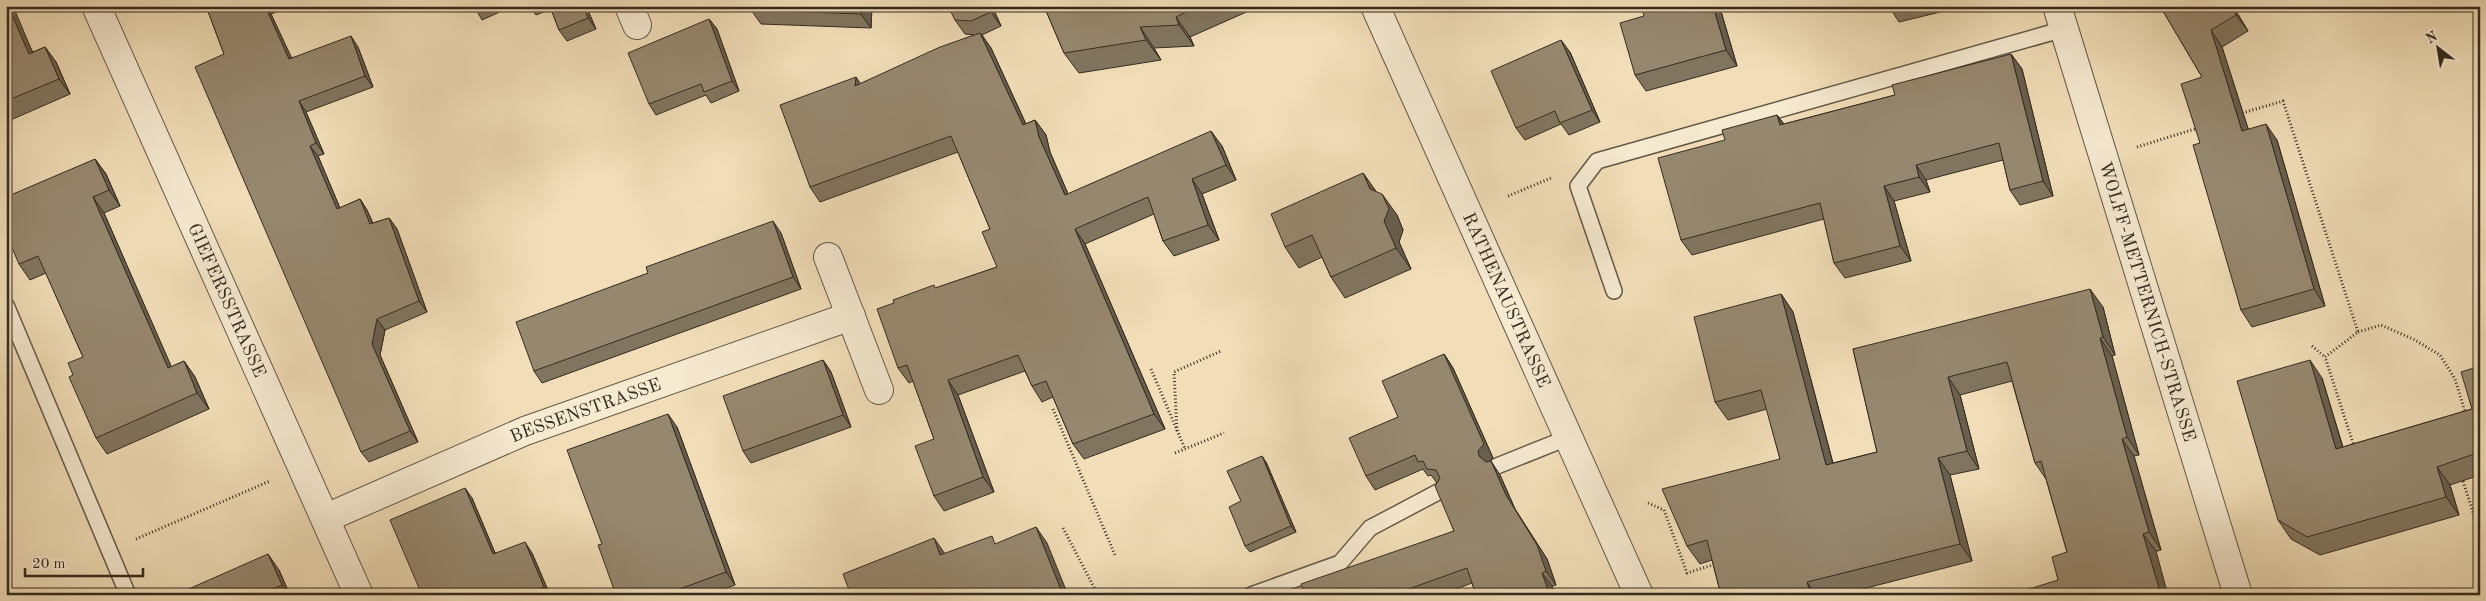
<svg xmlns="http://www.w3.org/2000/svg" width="2486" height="601" font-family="'Old Standard TT',serif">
<rect width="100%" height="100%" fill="#f1deb8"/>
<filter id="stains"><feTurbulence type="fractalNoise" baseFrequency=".004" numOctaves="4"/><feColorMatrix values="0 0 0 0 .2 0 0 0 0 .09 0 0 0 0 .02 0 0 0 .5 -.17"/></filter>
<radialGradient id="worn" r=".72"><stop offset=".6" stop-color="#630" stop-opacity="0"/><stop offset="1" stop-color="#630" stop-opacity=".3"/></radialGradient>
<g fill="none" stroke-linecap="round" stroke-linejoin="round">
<defs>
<g id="service">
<path d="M1614,291L1578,186L1597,161L2064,29"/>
<path d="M6,305L128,595"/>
<path d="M1497,466L1567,438"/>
<path d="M1251,595L1340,563L1370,528L1440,491"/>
</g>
<g id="minor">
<path id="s1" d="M96,6L359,595"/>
<path d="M629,6L637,25"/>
<path id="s2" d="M2057,6L2238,595"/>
<path d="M828,257L879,390"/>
<path id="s3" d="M326,518L525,431L851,316"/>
</g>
<g id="tertiary">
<path id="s4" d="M1375,6L1639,595"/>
</g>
</defs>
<use href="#service" stroke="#635846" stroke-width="18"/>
<use href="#minor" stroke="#635846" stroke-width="30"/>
<use href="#tertiary" stroke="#635846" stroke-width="30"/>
<g stroke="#342b20" stroke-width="3" stroke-dasharray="1 2.5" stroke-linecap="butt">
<path d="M2239,114L2283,101L2358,332L2325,357L2354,446"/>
<path d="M2137,147L2198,128"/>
<path d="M1508,196L1551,178"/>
<path d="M2358,332L2381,325L2413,339L2440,355L2455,379L2466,415"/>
<path d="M2312,346L2325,357"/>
<path d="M1151,369L1185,449"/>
<path d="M1053,409L1115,555"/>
<path d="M1177,431L1174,372L1221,351"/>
<path d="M1175,453L1224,433"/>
<path d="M2462,478L2480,534"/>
<path d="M1648,503L1664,510L1687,573L1716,564"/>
<path d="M1063,528L1098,595"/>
<path d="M136,539L270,481"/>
</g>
<use href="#service" stroke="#f6ead1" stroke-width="15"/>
<use href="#minor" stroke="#f6ead1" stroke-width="28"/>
<use href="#tertiary" stroke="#f6ead1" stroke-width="28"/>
</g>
<g fill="#81755f" stroke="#342b20">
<path d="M6,6L33,52L45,47L56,62L70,94L6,122Z"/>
<path d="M206,6H293L271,14L291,58L358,47L373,87L306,112L324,154L318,156L340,208L360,199L367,210L373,223L389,218L397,229L427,312L385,330L380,355L418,442L369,462L361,452L224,54Z"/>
<path d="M474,6H513L482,20Z"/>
<path d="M529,6H586L596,29L567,41L559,30L551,9L536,15Z"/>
<path d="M752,6H872L871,28L761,24L751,10Z"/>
<path d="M992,6L1001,26L982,35L991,48L1026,124L1035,120L1046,135L1050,152L1068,194L1222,146L1236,180L1202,194L1219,240L1174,256L1163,241L1154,214L1085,244L1165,429L1084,459L1073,444L1053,397L1042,402L1032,386L1025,371L958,395L994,492L944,511L934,496V439L913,381L909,383L898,368L936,288L997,267L990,229L958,152L820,202L810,187L860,84L974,35L965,34L955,20Z"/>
<path d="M1044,6H1260L1190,37L1194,46L1154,48L1161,60L1079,73L1064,53Z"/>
<path d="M1891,6H1960L1961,7L1899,22L1892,11Z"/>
<path d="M2160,6H2233L2248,31L2222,47L2248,129L2277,140L2325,306L2252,327L2241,310L2200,143L2202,77Z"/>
<path d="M1720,8L1737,66L1646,91L1635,75Z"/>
<path d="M709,19L717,29L739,91L711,103L706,95L656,115L649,104Z"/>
<path d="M1570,52L1600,122L1569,135L1561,124L1525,140L1516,128Z"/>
<path d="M2011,54L2022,69L2053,196L2020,205L2010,190L2003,160L1926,180L1930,192L1894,201L1911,261L1845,278L1834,263L1824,219L1692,255L1681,240L1725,140L1777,115L1784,124L1895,95Z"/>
<path d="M95,159L106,174L120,206L104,213L171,367L184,361L195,377L209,409L107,454L96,438L73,375L83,357L46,273L30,280L19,264Z"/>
<path d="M1363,173L1376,192L1397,215L1403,230L1399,242L1411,269L1345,298L1331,277L1322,257L1299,268L1285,247Z"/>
<path d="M781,233L801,289L542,383L534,371Z"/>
<path d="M1781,294L1793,312L1833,463L1877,452L1853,349L2103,307L2115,355L2112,356L2139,455L2134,456L2161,550L2058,580L2067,552L2046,479L2035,463L2012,381L1960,395L1979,469L1950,475L1972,561L1839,595H1721L1712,560L1700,564L1687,546L1780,459L1767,409L1728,420L1715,402Z"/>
<path d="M1444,354L1453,368L1493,458L1490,461L1500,475L1515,509L1547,559L1556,585L1552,586L1555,595H1476L1472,583L1440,595H1305L1454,531L1437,483L1431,475L1428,476L1423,469L1375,490L1366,476L1398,417Z"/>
<path d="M823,360L831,372L851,427L751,463L743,451Z"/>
<path d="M2480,366V475L2450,485L2459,515L2320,555L2291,539L2278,520L2322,378L2343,447L2472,409Z"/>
<path d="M677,427L735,585L707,595H616L602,544Z"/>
<path d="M1266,462L1296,532L1250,552L1245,546L1241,501Z"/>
<path d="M472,498L495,553H532L550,595H422Z"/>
<path d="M279,570L290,595H175Z"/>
</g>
<g fill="#695f4e" stroke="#342b20">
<path d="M8,6H13L40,70L29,54Z"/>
<path d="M265,6L271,14L297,69L289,59Z"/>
<path d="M583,6H586L596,29L588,18Z"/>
<path d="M861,6H872L871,28L861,14Z"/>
<path d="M989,6H992L1001,26L991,12Z"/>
<path d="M1713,6H1719L1720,8L1737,66L1726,50Z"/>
<path d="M2231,6H2233L2248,31L2236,15Z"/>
<path d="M1176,17L1190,37L1194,46L1179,25Z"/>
<path d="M709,19L717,29L739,91L732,81Z"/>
<path d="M1140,27L1154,48L1161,60L1146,40Z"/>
<path d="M2211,30L2222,47L2254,147L2242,131Z"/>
<path d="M980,33L991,48L1033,140L1023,125Z"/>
<path d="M351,36L358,47L373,87L365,76Z"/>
<path d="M1561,40L1570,52L1600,122L1592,110Z"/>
<path d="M45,47L56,62L70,94L59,79Z"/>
<path d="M2011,54L2022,69L2053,196L2043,181Z"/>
<path d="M856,77L866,92L855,86Z"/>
<path d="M299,101L306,112L324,154L316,143Z"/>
<path d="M1777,115L1788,130L1780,125Z"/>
<path d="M1035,120L1046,135L1050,152L1075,210L1065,195L1039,137Z"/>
<path d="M2266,124L2277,140L2325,306L2314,289Z"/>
<path d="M1211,131L1222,146L1236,180L1226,165Z"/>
<path d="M310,146L318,156L345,220L337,209Z"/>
<path d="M95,159L106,174L120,206L109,190Z"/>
<path d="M1916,165L1926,180L1930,192L1919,177Z"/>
<path d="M1363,173L1378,194L1370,189Z"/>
<path d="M1192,179L1202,194L1219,240L1208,225Z"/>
<path d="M1884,186L1894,201L1911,261L1900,246Z"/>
<path d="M1382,194L1397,215L1403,230L1399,242L1411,269L1396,248L1384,221Z"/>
<path d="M93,197L104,213L179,384L168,368Z"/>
<path d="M360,199L367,210L378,235L370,224Z"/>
<path d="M389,218L397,229L427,312L419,301Z"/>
<path d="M773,221L781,233L801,289L793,277Z"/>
<path d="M1075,229L1085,244L1165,429L1154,414Z"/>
<path d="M2090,289L2103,307L2115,355L2103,337Z"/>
<path d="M1781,294L1793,312L1838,483L1826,465Z"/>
<path d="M377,319L385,330L380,355L418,442L410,431L372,344Z"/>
<path d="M2100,338L2112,356L2139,455L2127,437Z"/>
<path d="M1444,354L1453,368L1493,458L1488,464L1479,456Z"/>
<path d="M823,360L831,372L851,427L843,415Z"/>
<path d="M2310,360L2322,378L2349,468L2336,449Z"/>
<path d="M184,361L195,377L209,409L197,393Z"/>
<path d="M1948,377L1960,395L1979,469L1967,451Z"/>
<path d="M948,380L958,395L994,492L983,477Z"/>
<path d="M668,414L677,427L735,585L726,572Z"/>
<path d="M2122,439L2134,456L2161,550L2149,532Z"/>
<path d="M1262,456L1266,462L1296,532L1291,526Z"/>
<path d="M1938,458L1950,475L1972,561L1960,544Z"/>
<path d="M1491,461L1500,475L1515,509L1547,559L1556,585L1546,571L1506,495Z"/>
<path d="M2437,467L2450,485L2459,515L2446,497Z"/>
<path d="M465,488L472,498L500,565L493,554Z"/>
<path d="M1036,527L1047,543L1068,595H1063Z"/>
<path d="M2143,534L2156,551L2168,595H2161Z"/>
<path d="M934,538L945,554L940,555Z"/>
<path d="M525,542L532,553L550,595L544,587Z"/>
<path d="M268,554L279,570L290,595H289L282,585Z"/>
<path d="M1542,573L1552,586L1555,595H1550Z"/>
<path d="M1807,582L1816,595H1811Z"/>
</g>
<g fill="#96886f" stroke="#342b20">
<path d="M6,6H8L29,54L45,47L59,79L6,101Z"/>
<path d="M206,6H265L289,59L351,36L365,76L299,101L316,143L310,146L337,209L360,199L370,224L389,218L419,301L377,319L372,344L410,431L361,452L195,67L224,54Z"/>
<path d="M550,6H583L588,18L559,30Z"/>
<path d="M752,6H861V14L751,10Z"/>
<path d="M948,6H989L991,12L971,21L955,20Z"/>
<path d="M1044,6H1199L1176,17L1179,25L1140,27L1146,40L1064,53Z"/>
<path d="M1654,6H1713L1726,50L1635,75L1620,23L1644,16L1642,9Z"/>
<path d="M1891,6H1912L1892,11Z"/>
<path d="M2160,6H2231L2236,15L2211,30L2242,131L2266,124L2314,289L2241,310L2193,145L2200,143L2181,84L2202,77Z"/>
<path d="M2477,6H2480V15Z"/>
<path d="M709,19L732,81L704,92L701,84L649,104L628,53Z"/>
<path d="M980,33L1023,125L1035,120L1039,137L1065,195L1211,131L1226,165L1192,179L1208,225L1163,241L1148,197L1075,229L1154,414L1073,444L1046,381L1032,386L1018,355L948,380L983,477L934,496L915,446L934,439L907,365L898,368L877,309L894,303L893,300L934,285L935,288L997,267L982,232L990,229L951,136L810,187L780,105L856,77L855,86L940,47Z"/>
<path d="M1561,40L1592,110L1560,123L1555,111L1516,128L1491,71Z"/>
<path d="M2011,54L2043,181L2010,190L1999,143L1916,165L1919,177L1884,186L1900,246L1834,263L1820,203L1681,240L1658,158L1725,140L1722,130L1777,115L1780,125L1895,95L1892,85Z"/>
<path d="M2477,96H2480V105Z"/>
<path d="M2480,120V139L2474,121Z"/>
<path d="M95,159L109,190L93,197L168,368L184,361L197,393L96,438L69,377L73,375L68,363L83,357L38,256L19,264L6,234V197Z"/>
<path d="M1363,173L1370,189L1382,194L1389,209L1384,221L1396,248L1331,277L1312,235L1285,247L1271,214Z"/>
<path d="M773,221L793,277L534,371L516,322L648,273L646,267Z"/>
<path d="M2090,289L2103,337L2100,338L2127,437L2122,439L2149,532L2143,534L2161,595H2010L2058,580L2052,557L2067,552L2041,461L2035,463L2007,362L1948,377L1967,451L1938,458L1960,544L1807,582L1811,595H1721L1707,540L1687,546L1662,489L1780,459L1761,390L1715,402L1694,317L1781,294L1826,465L1877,452L1853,349Z"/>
<path d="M1444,354L1484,444L1478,451L1479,456L1486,462L1491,461L1506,495L1537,545L1546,571L1542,573L1550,595H1476L1467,568L1392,595H1305L1301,584L1454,531L1435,486L1440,478L1436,470L1427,469L1423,461L1418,462L1415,455L1366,476L1349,438L1398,417L1382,381Z"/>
<path d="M823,360L843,415L743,451L723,396Z"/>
<path d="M2310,360L2336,449L2472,409L2461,372L2480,366V452L2437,467L2446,497L2307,537L2278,520L2237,381Z"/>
<path d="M668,414L726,572L663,595H616L598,545L602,544L567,450Z"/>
<path d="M1262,456L1291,526L1245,546L1229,507L1241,501L1227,471Z"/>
<path d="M465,488L493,554L525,542L544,587L523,595H422L390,520Z"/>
<path d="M1036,527L1063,595H851L843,574L934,538L940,555L992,536L995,544Z"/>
<path d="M268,554L282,585L266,592L267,595H175Z"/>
</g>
<g text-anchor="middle" stroke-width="4" stroke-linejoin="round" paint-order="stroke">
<g font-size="18" fill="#342b20" stroke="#f6ead1">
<text dy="6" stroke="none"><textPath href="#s1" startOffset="322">GIEFERSSTRASSE</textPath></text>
<text dy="6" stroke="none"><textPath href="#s2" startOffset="309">WOLFF-METTERNICH-STRASSE</textPath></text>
<text dy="6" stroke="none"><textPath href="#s4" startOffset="322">RATHENAUSTRASSE</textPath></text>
<text dy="6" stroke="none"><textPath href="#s3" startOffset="281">BESSENSTRASSE</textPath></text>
</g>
</g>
<rect width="2486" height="601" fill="none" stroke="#f1deb8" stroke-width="25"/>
<rect x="8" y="8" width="2471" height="586" fill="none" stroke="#342b20" stroke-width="2.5"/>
<rect x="12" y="12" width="2461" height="576" fill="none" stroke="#342b20"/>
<g transform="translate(2438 48) rotate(329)" stroke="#f6ead1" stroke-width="4" paint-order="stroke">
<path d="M0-4L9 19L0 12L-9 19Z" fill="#342b20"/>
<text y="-8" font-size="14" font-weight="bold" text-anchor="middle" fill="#342b20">N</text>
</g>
<path d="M25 568v8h118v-8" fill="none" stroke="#342b20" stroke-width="2.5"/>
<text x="32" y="568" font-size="15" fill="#342b20" stroke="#f6ead1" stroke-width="4" paint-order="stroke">20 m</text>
<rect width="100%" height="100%" filter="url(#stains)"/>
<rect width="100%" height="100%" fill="url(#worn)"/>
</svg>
